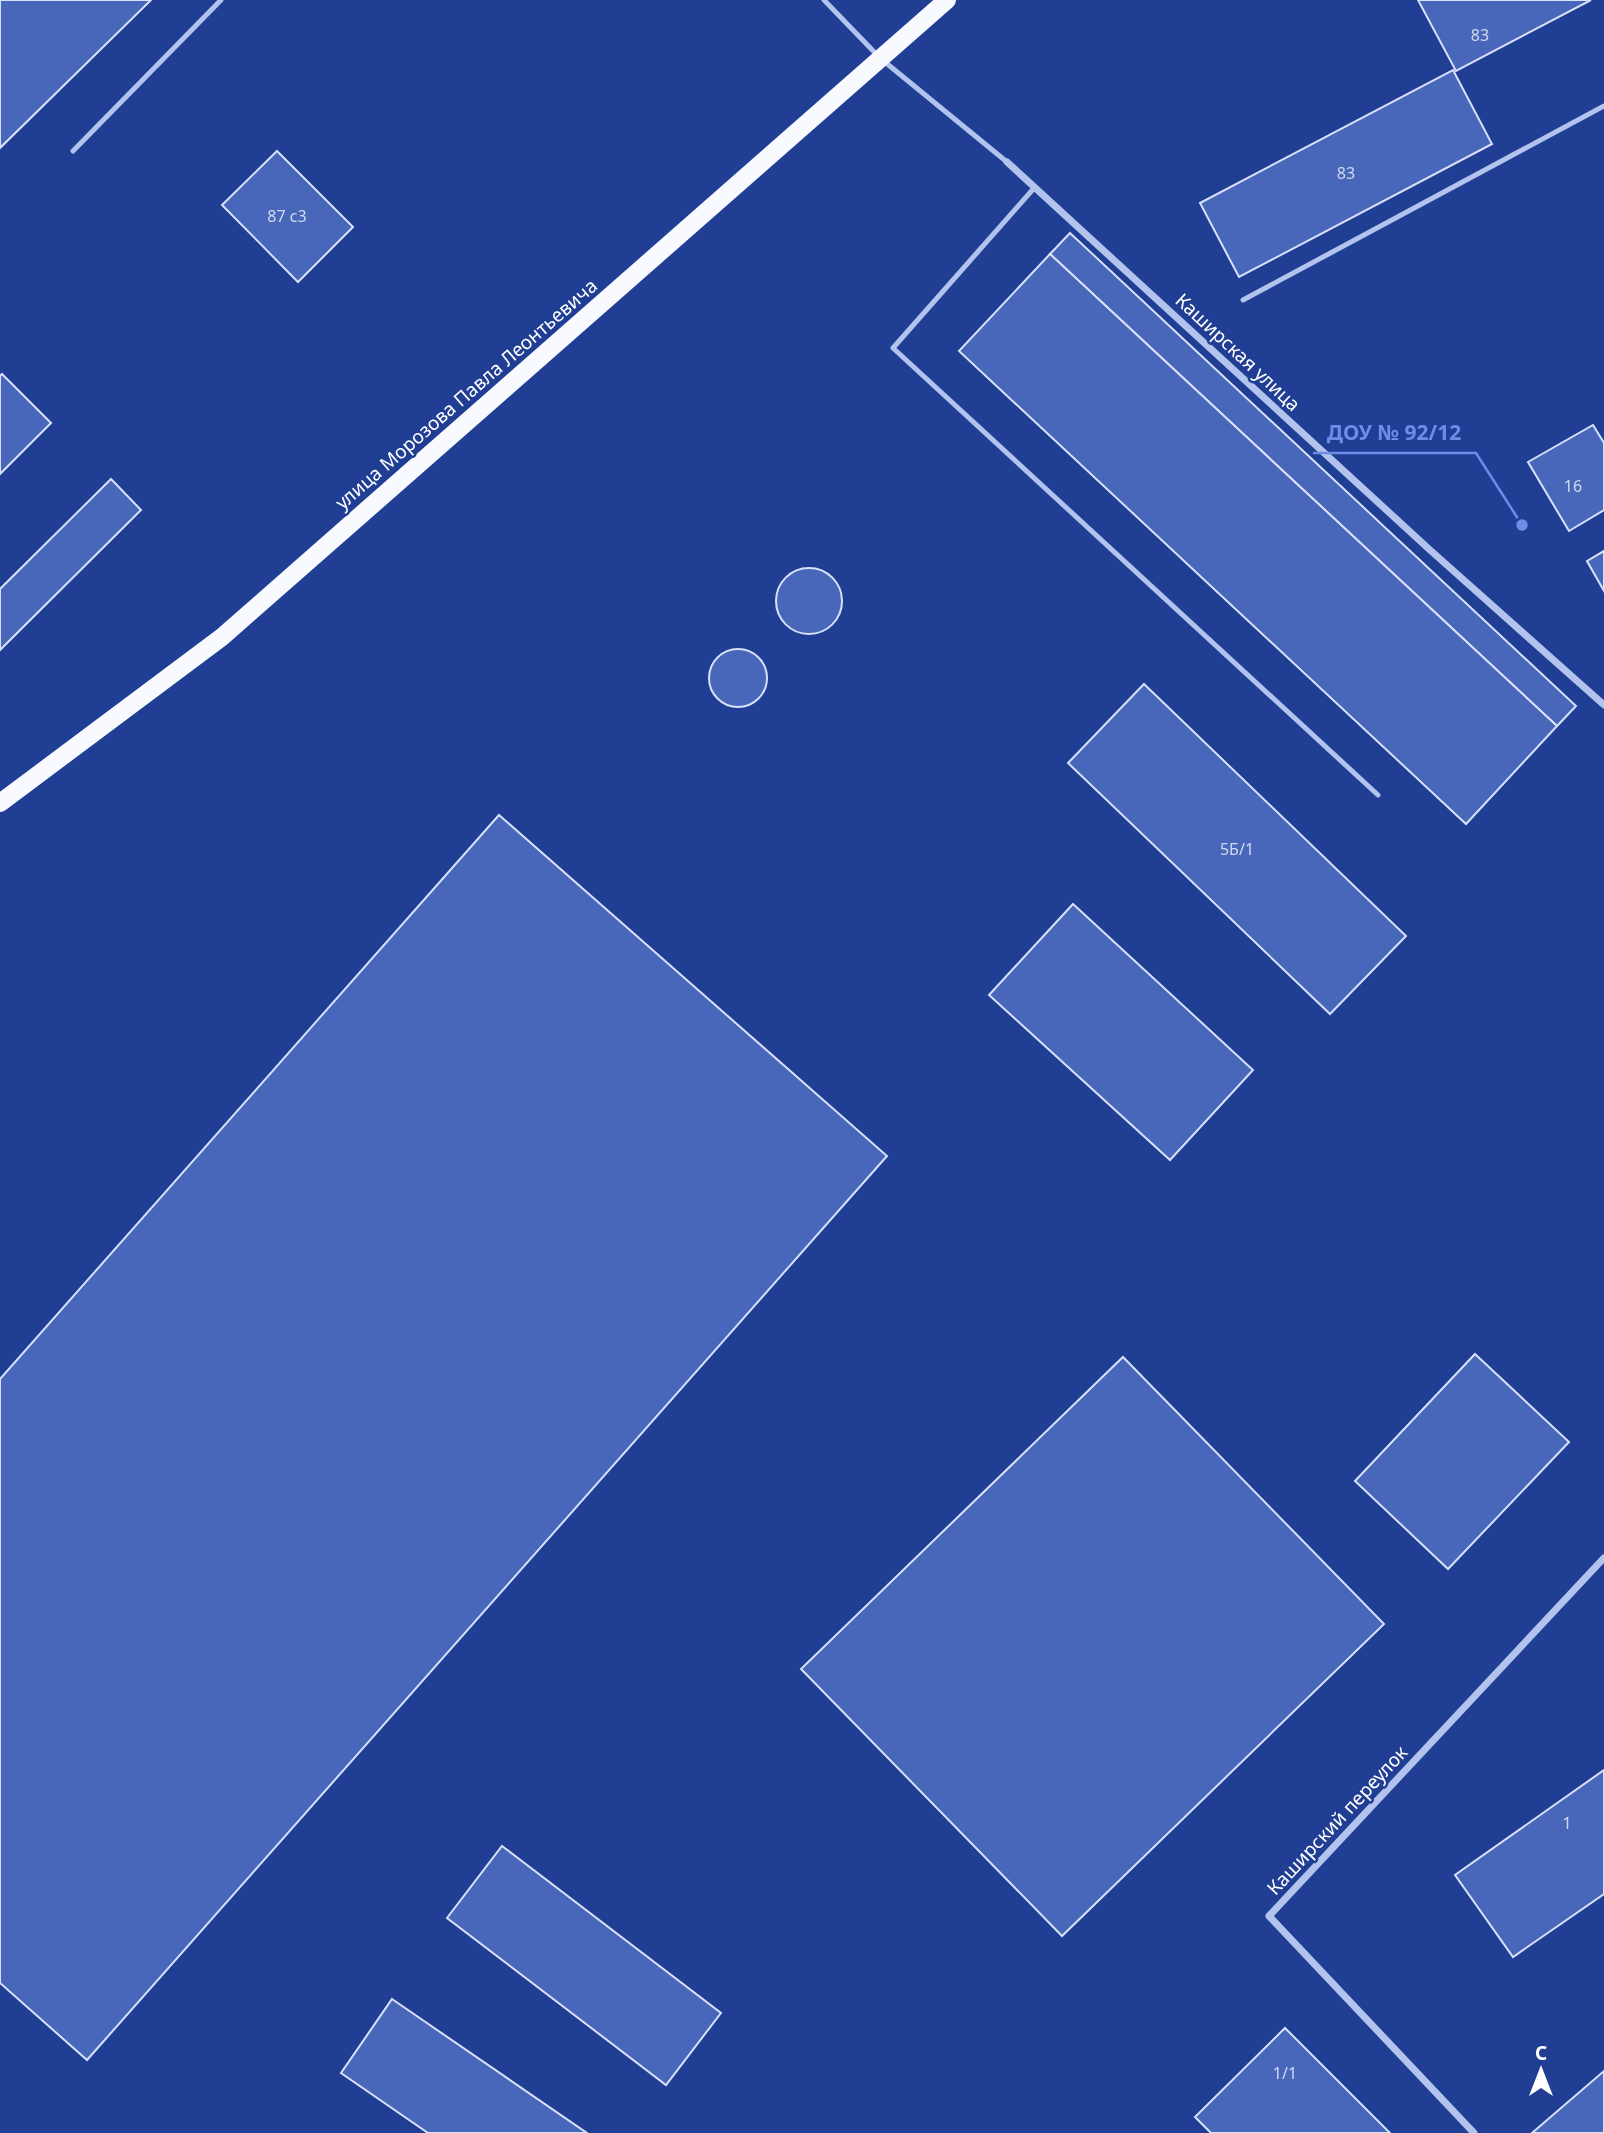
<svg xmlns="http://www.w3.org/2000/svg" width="1604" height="2133" font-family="'Noto Sans',sans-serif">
<rect width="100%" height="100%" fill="#203e93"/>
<g fill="#4867ba" stroke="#d8e1fa" stroke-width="2">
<path d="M0,0H151L0,148Z"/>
<path d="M1418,0H1591L1456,71Z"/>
<path d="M1453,70L1492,144L1239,277L1200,203Z"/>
<path d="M277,151L353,227L298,282L222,205Z"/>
<path d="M1070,233L1576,706L1557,726L1050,254Z"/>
<path d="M1050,254L1557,726L1466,824L959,351Z"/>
<path d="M2,374L51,423L0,474V376Z"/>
<path d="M1593,425L1604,443V510L1569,531L1528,462Z"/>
<path d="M111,479L141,510L0,650V589Z"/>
<path d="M1604,551V591L1587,561Z"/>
<circle cx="809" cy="601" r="33"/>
<circle cx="738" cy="678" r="29"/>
<path d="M1144,684L1406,936L1330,1014L1068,763Z"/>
<path d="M499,815L887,1156L87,2060L0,1983V1379Z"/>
<path d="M1073,904L1253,1070L1170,1160L989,995Z"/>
<path d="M1475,1354L1569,1442L1448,1569L1355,1481Z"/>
<path d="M1123,1357L1384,1624L1062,1936L801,1669Z"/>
<path d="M1604,1770V1894L1513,1957L1455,1875Z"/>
<path d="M502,1846L721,2013L666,2085L447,1918Z"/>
<path d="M392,1999L587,2133H428L341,2073Z"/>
<path d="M1285,2028L1390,2133H1211L1195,2117Z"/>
<path d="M1604,2071V2133H1532Z"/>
</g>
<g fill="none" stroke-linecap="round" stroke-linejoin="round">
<g stroke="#b2c3ee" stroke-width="5">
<path d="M824,0L880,58L1007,162"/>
<path d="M73,151L221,0"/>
<path d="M1035,187L893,348L1378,795"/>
<path d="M1243,300L1604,106"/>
</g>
<g stroke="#b2c3ee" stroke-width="7">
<path d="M1007,162L1430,550L1604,705"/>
<path d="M1474,2133L1269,1916L1604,1558"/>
</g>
<path stroke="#f9faff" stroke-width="18" d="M0,803L222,637L947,0"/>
</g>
<g text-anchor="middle" stroke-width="5" stroke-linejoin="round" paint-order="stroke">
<g font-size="16" fill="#d1d9ee">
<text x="1480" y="41">83</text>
<text x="1346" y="179">83</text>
<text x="287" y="222">87 с3</text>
<text x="1573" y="492">16</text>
<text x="1237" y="855">5Б/1</text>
<text x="1567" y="1829">1</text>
<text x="1285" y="2079">1/1</text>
</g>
<g font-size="19" fill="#fff" stroke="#203e93">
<text transform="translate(1238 352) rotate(43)" y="7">Каширская улица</text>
<text transform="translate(466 394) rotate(-41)" y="7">улица Морозова Павла Леонтьевича</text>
<text transform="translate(1337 1820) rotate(-47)" y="7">Каширский переулок</text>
</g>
</g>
<path fill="none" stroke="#6c8ce6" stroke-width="2.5" d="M1522 525L1476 453H1313"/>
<circle fill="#6c8ce6" stroke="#203e93" stroke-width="2.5" cx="1522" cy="525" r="7"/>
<g font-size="21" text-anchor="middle" font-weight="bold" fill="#6c8ce6" stroke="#203e93" stroke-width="5" stroke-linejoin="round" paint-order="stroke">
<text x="1394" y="440">ДОУ № 92/12</text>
</g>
<g transform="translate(1541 2070)" stroke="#203e93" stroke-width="5" paint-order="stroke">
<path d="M0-5L12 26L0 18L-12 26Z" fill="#ffffff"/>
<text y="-10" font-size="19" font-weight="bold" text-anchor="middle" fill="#ffffff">С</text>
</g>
</svg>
